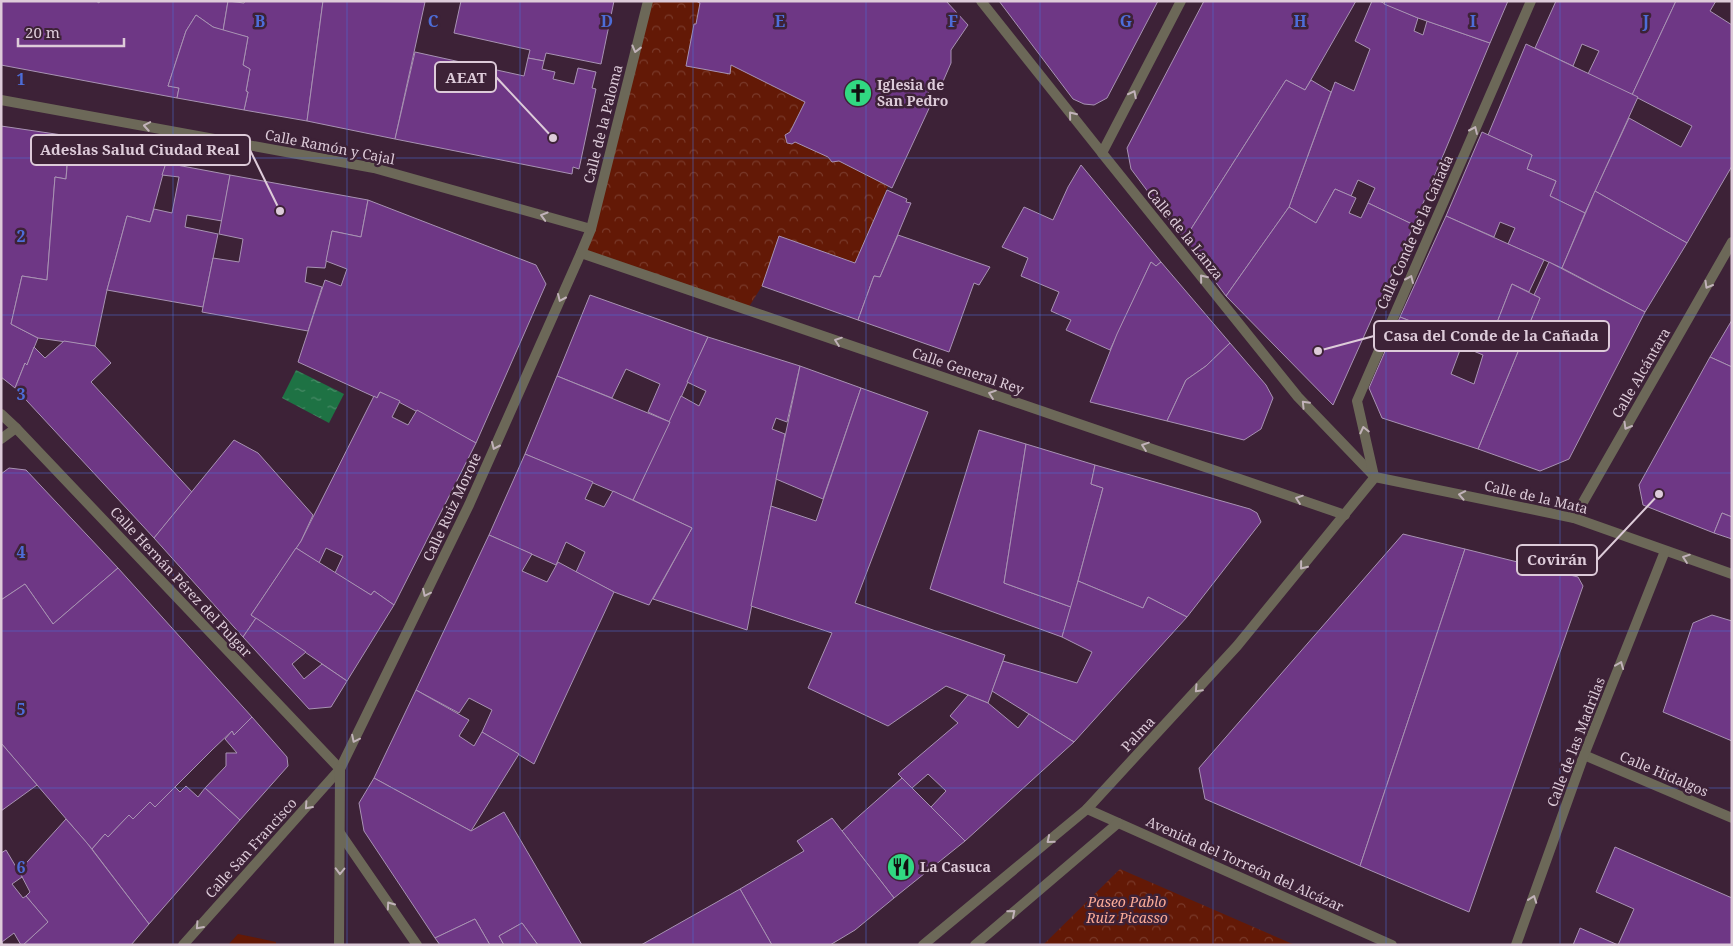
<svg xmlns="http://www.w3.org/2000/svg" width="1733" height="946" font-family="'Noto Serif',serif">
<defs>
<pattern id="park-crowns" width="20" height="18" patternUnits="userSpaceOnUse" patternTransform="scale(1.25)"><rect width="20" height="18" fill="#631906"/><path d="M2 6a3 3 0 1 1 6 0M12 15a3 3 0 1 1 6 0" fill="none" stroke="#79392a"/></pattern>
<pattern id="water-ripples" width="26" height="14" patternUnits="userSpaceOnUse" patternTransform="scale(1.25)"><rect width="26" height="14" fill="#1e7244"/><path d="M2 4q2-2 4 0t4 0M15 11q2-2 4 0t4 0" fill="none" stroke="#498b67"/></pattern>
</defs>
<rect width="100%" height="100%" fill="#3d2237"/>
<g fill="url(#park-crowns)">
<path d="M647,1H696L700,3L696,24H694L686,66L730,74L731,65L805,102L790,132L785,135L787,142L792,144L795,142L828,157L832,162L839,161L888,186L855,263L779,236L762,286L747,310L581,253Z"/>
<path d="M1120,869L1295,945H1043Z"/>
</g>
<path fill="#631906" d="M238,934L276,942V945H228Z"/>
<path fill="url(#water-ripples)" d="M296,370L344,394L329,423L282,398Z"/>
<g fill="#6e3785" stroke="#a892b3">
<path d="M1,1H96L99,3L100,1H228L223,31L213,27L196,15L186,31L168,86L179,88L177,98L1,65Z"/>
<path d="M228,1L244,3L245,1H323L307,121L244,110L248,92L246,91L250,69L243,65L248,37L223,31Z"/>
<path d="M323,1L425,2L395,139L307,121Z"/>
<path d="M461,1H614L601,64L546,53L544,61L528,58L530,50L454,33Z"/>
<path d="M696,1H946L968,25L951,50V63L941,86L928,90L929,96L924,98L932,102L892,188L839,161L832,162L828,157L795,142L792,144L787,143L785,135L790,132L805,102L731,65L730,74L686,66L694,24H696L700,3Z"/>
<path d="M999,1H1158L1107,98L1094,105L1084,104L1073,99Z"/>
<path d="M1204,1H1356L1305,90L1286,80L1184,240L1131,169L1127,148Z"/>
<path d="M1372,1H1379L1418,18L1414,31L1423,35L1427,21L1490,43L1414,225L1368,203L1375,188L1358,180L1351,196L1335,189L1316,223L1289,207L1335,82L1354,91L1370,49L1355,41Z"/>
<path d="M1385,1H1508L1490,43L1418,18L1384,4Z"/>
<path d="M1556,1H1676L1632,95L1588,74L1599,51L1582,44L1573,66L1535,48Z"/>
<path d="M1676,1H1716L1710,11L1732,25V166L1687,243L1595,191L1629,118L1681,147L1692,126L1632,95Z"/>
<path d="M196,15L213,27L248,37L243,65L250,69L246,91L248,92L244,110L177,98L179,88L168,86L186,31Z"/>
<path d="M1526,44L1638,97L1585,213L1550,196L1556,181L1527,169L1532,155L1488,135Z"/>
<path d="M415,52L524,76L528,58L544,61L542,69L555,72L553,79L574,84L578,68L596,72L592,88L596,89L579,169L573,167L572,174L395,139Z"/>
<path d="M1286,80L1305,90L1311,80L1331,92L1289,207L1226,296L1184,240Z"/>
<path d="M1,126L69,136L66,179L55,177L47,280L22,276L11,324L38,338L27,365L25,363L15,388L1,377Z"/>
<path d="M1482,132L1532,155L1527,169L1556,181L1550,196L1585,213L1562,268L1508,244L1515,228L1500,222L1494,237L1446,216Z"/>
<path d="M69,144L166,163L150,222L127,216L107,290L95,346L38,338L11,324L22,276L47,280L55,177L66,179Z"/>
<path d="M166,163L230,175L222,221L187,215L185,227L218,234L203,307L107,290L127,216L150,222L154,209L172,213L179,177L162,175Z"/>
<path d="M1081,165L1161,262L1156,266L1151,262L1110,350L1066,330L1071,320L1051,311L1059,292L1021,276L1028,258L1002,247L1024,207L1053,220L1068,187Z"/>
<path d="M230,175L368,200L361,237L332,231L325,268L307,267L305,282L322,287L308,331L202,312L213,258L239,262L243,239L219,234Z"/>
<path d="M1335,189L1356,198L1349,213L1361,218L1368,203L1414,225L1333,405L1226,296L1289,207L1316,223Z"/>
<path d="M887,190L907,199L906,202L911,203L880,277L874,276L858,320L762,286L779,236L855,263Z"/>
<path d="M1595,191L1687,243L1645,312L1562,268Z"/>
<path d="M368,200L536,265L546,284L476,443L380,392L377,398L298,362L325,280L341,286L347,269L326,261L332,231L361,237Z"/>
<path d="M1446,216L1544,260L1529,292L1512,284L1491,338L1471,330L1466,343L1400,317Z"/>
<path d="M898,235L990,267L979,285L974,283L949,352L858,320L874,276L880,277Z"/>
<path d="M1151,262L1156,266L1161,262L1230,343L1206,366L1186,380L1167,421L1090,402L1117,334Z"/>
<path d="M1549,262L1645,312L1569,459L1540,471L1478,449L1540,298L1534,295Z"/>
<path d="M1512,284L1540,298L1478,449L1382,418L1369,388L1400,317L1463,342L1451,374L1474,384L1483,355L1464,347L1471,330L1491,338Z"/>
<path d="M590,295L708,337L670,422L648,412L660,384L626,369L612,398L557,376Z"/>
<path d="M1732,320V367L1710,357Z"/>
<path d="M708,337L800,366L787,422L776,418L772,429L785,434L747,630L653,599L692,528L633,500L681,396L699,406L706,391L687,382Z"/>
<path d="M64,341L95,346L111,363L91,382L192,492L154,538L15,388L25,363L27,365L34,347L45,358Z"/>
<path d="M1230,343L1266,385L1273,398L1261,429L1244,440L1167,421L1186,380L1206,366Z"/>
<path d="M1710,357L1732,367V517L1722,513L1714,533L1643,505L1639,485Z"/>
<path d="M800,366L861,388L823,499L776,479Z"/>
<path d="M557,376L670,422L633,500L525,454Z"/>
<path d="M861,388L928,412L855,603L1005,655L988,703L946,686L888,726L808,688L832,633L751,606L771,506L816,521Z"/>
<path d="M380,392L400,401L392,417L408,425L417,410L476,443L394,605L374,591L371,595L335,573L343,556L326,548L319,563L296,548L301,541L374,396L377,398Z"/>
<path d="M979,430L1026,444L1004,583L1071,607L1062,637L930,589Z"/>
<path d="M234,440L258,453L313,515L301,541L251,615L256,618L243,637L154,538Z"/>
<path d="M1026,444L1095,465L1091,484L1103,488L1071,607L1004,583Z"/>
<path d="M525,454L593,482L585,499L604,507L613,491L692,528L649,605L614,592L576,572L585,552L566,542L556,565L489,535Z"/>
<path d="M1095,465L1250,509L1257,513L1261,522L1187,617L1148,597L1143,608L1078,581L1103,488L1091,484Z"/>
<path d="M9,468L26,470L118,568L53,624L25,584L1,600V474Z"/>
<path d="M1722,513L1732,517V539L1714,533Z"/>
<path d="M1403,534L1465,549L1360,866L1205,799L1199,768Z"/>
<path d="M489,535L532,554L522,571L547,582L558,562L614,592L534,764L482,732L492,710L469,698L459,713L416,690Z"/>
<path d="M296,548L371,595L374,591L394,605L347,681L251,615Z"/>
<path d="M1465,549L1578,577L1583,586L1469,912L1360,866Z"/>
<path d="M118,568L252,717L234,735L232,731L213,749L155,807L150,802L133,819L129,815L108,837L105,834L92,849L1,743V600L25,584L53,624Z"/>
<path d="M1078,581L1143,608L1148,597L1187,617L1074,742L992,691L1003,661L1077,683L1092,652L1062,637Z"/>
<path d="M1712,615L1732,621V741L1663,712L1693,623Z"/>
<path d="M256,618L306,652L292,664L304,679L322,664L347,681L331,707L309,709L243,637Z"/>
<path d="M416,690L469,720L459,736L474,746L482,732L519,754L471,831L374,778Z"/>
<path d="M968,695L988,703L1018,728L1029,714L1074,742L965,841L931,807L946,791L928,774L912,788L898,774L958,723L950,716Z"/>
<path d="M252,717L287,757L288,766L240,820L205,788L226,766V753H237L225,739L232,731L234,735Z"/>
<path d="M1,743L37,785L1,811Z"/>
<path d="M374,778L471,831L504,812L582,945H538L522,923L499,936L504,945H490L475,919L435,938L364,831L359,803Z"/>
<path d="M902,778L965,841L894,898L842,831Z"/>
<path d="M186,786L198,797L205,788L240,820L149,924L92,849L105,834L108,837L129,815L133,819L150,802L155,807L175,787L180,792Z"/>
<path d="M832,818L894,898L855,930L830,945H772L740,889L804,851L797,841Z"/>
<path d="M66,819L87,843L149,924L131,945H23L48,922L26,896L30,892L19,871Z"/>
<path d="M1615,847L1732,898V945H1573L1580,928L1618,945L1634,909L1596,892Z"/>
<path d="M6,850L22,877L12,884L23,898L26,896L48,922L23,945H21L14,933L2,942L3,945H1V853Z"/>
<path d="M740,889L772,945H641Z"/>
<path d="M475,919L490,945H440L435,938Z"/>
<path d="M522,923L538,945H504L499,936Z"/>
</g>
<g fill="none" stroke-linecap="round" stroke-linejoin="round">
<g stroke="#6c6858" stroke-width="10">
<path d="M981,1L1102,153"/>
<path d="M1,100L374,168L591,229"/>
<path d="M581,253L1345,515"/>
<path d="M1,414L16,428L340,769"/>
<path d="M1,439L16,428"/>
</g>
<g stroke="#6c6858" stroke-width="10">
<path d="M1181,1L1102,153L1298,397L1375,477"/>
<path d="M1374,476L1357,401L1531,1"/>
<path d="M1574,518L1732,242"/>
<path d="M1584,755L1732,818"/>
<path d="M1087,809L1392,945"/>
<path d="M340,833L417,945"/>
<path d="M183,945L340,769L469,505L581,253L591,229L648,1"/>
<path d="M339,945L340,769"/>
<path d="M923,945L1087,809L1237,646L1375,477L1574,518L1732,574"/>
<path d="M975,945L1118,823"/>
<path d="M1516,945L1584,755L1665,551"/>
</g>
</g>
<defs><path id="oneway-chevron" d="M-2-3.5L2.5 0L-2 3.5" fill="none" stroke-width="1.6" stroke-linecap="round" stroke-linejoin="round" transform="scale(1.25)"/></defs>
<g stroke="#c1b2b9">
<use href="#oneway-chevron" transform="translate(636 49) rotate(104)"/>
<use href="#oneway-chevron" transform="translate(1133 94) rotate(-63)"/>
<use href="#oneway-chevron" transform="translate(1072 115) rotate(-129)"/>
<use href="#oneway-chevron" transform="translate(147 126) rotate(-170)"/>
<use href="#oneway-chevron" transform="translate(1474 130) rotate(-66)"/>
<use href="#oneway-chevron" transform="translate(544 216) rotate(-164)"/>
<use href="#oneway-chevron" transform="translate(1203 278) rotate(-129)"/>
<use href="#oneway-chevron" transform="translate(1410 279) rotate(-66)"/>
<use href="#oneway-chevron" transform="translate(1708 285) rotate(120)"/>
<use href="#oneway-chevron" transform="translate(561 298) rotate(114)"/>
<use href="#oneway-chevron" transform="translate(838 341) rotate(-161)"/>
<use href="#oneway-chevron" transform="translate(992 394) rotate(-161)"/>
<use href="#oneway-chevron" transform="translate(1305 404) rotate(-134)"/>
<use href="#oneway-chevron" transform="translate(1627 426) rotate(120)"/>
<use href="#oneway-chevron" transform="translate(1364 430) rotate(-103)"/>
<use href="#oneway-chevron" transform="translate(495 446) rotate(114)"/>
<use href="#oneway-chevron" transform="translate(1145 446) rotate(-161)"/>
<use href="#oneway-chevron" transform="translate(1462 495) rotate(-169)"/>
<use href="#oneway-chevron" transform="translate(1299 499) rotate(-161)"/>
<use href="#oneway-chevron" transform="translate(1686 558) rotate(-161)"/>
<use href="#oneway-chevron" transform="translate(1303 566) rotate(129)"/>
<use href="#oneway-chevron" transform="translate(426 593) rotate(116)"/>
<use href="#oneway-chevron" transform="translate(1620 665) rotate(-68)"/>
<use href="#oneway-chevron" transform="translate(1198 689) rotate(133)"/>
<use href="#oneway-chevron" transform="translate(355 739) rotate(116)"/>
<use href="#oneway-chevron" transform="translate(308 806) rotate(132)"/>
<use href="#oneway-chevron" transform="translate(1050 840) rotate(140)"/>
<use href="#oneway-chevron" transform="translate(340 871) rotate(91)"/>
<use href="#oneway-chevron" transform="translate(1533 899) rotate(-70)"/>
<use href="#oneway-chevron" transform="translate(390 905) rotate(-125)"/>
<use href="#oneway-chevron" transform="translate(1012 913) rotate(-40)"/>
<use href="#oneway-chevron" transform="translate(199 926) rotate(132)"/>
</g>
<path fill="none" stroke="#4d6dd8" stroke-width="1" stroke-opacity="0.55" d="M173,1V945M347,1V945M520,1V945M693,1V945M866,1V945M1040,1V945M1213,1V945M1386,1V945M1560,1V945M1,158H1732M1,315H1732M1,473H1732M1,631H1732M1,788H1732"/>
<defs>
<symbol id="church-disc" viewBox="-11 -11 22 22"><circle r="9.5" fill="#31d882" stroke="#3d2237"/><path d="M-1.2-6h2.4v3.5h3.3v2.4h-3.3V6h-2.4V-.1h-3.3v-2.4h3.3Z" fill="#111"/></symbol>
<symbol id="restaurant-disc" viewBox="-11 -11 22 22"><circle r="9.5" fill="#31d882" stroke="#3d2237"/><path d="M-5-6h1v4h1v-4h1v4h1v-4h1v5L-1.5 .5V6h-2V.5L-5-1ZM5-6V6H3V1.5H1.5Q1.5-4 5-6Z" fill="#111"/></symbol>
</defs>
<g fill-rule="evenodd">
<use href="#church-disc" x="842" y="77" width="32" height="32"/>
<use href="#restaurant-disc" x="885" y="851" width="32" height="32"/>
</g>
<g text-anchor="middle" stroke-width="5" stroke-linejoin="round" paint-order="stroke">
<g font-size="14" font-weight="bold" fill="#ddcbd9" stroke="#3d2237" text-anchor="start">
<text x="877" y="90">Iglesia de<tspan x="877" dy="16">San Pedro</tspan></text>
<text x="920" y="872">La Casuca</text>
</g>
<g font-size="14" fill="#ddcbd9" stroke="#3d2237">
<text transform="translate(603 124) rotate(-76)" y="5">Calle de la Paloma</text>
<text transform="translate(330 147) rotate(11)" y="5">Calle Ramón y Cajal</text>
<text transform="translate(1415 232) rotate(-66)" y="5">Calle Conde de la Cañada</text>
<text transform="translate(1185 234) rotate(51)" y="5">Calle de la Lanza</text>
<text transform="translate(968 371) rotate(19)" y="5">Calle General Rey</text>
<text transform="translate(1641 373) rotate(-60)" y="5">Calle Alcántara</text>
<text transform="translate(1536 497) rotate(13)" y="5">Calle de la Mata</text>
<text transform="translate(452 507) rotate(-65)" y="5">Calle Ruiz Morote</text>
<text transform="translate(181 582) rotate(47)" y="5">Calle Hernán Pérez del Pulgar</text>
<text transform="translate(1138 734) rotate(-47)" y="5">Palma</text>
<text transform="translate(1576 742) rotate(-69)" y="5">Calle de las Madrilas</text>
<text transform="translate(1664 774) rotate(23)" y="5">Calle Hidalgos</text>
<text transform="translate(251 848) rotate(-48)" y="5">Calle San Francisco</text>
<text transform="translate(1245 864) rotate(24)" y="5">Avenida del Torreón del Alcázar</text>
</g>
<g font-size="14" font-style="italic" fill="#fbab97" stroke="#3d2237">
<text x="1127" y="907">Paseo Pablo<tspan x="1127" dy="16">Ruiz Picasso</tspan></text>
</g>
</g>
<g font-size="16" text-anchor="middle" font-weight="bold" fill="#4d6dd8" stroke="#3d2237" stroke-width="5" stroke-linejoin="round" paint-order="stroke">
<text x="260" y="27">B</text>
<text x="433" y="27">C</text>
<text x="607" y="27">D</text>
<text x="780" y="27">E</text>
<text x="953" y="27">F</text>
<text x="1126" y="27">G</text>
<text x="1300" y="27">H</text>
<text x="1473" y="27">I</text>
<text x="1646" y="27">J</text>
<text x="21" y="85">1</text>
<text x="21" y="242">2</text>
<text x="21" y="400">3</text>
<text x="21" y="558">4</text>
<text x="21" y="715">5</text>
<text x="21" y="873">6</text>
</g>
<path fill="none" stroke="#ddcbd9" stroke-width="2" d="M553 138L496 77M280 211L250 150M1318 351L1374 336M1659 494L1597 560"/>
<g fill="#ddcbd9" stroke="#3d2237" stroke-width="2">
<circle cx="553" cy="138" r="5"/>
<circle cx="280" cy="211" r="5"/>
<circle cx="1318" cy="351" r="5"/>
<circle cx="1659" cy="494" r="5"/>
</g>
<g fill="#3d2237" stroke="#ddcbd9" stroke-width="2">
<rect x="435" y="62" width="61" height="30" rx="5"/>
<rect x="31" y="135" width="219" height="30" rx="5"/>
<rect x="1374" y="321" width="235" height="30" rx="5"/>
<rect x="1517" y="545" width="80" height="30" rx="5"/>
</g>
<g font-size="15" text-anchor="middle" font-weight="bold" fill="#ddcbd9">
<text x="466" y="83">AEAT</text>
<text x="140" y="155">Adeslas Salud Ciudad Real</text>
<text x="1491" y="341">Casa del Conde de la Cañada</text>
<text x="1557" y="565">Covirán</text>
</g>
<rect width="1733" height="946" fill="none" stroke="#ddcbd9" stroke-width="5"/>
<path d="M18 38v8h106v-8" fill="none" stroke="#ddcbd9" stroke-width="2.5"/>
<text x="25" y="38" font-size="15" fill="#ddcbd9" stroke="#3d2237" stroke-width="4" paint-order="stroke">20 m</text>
</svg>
